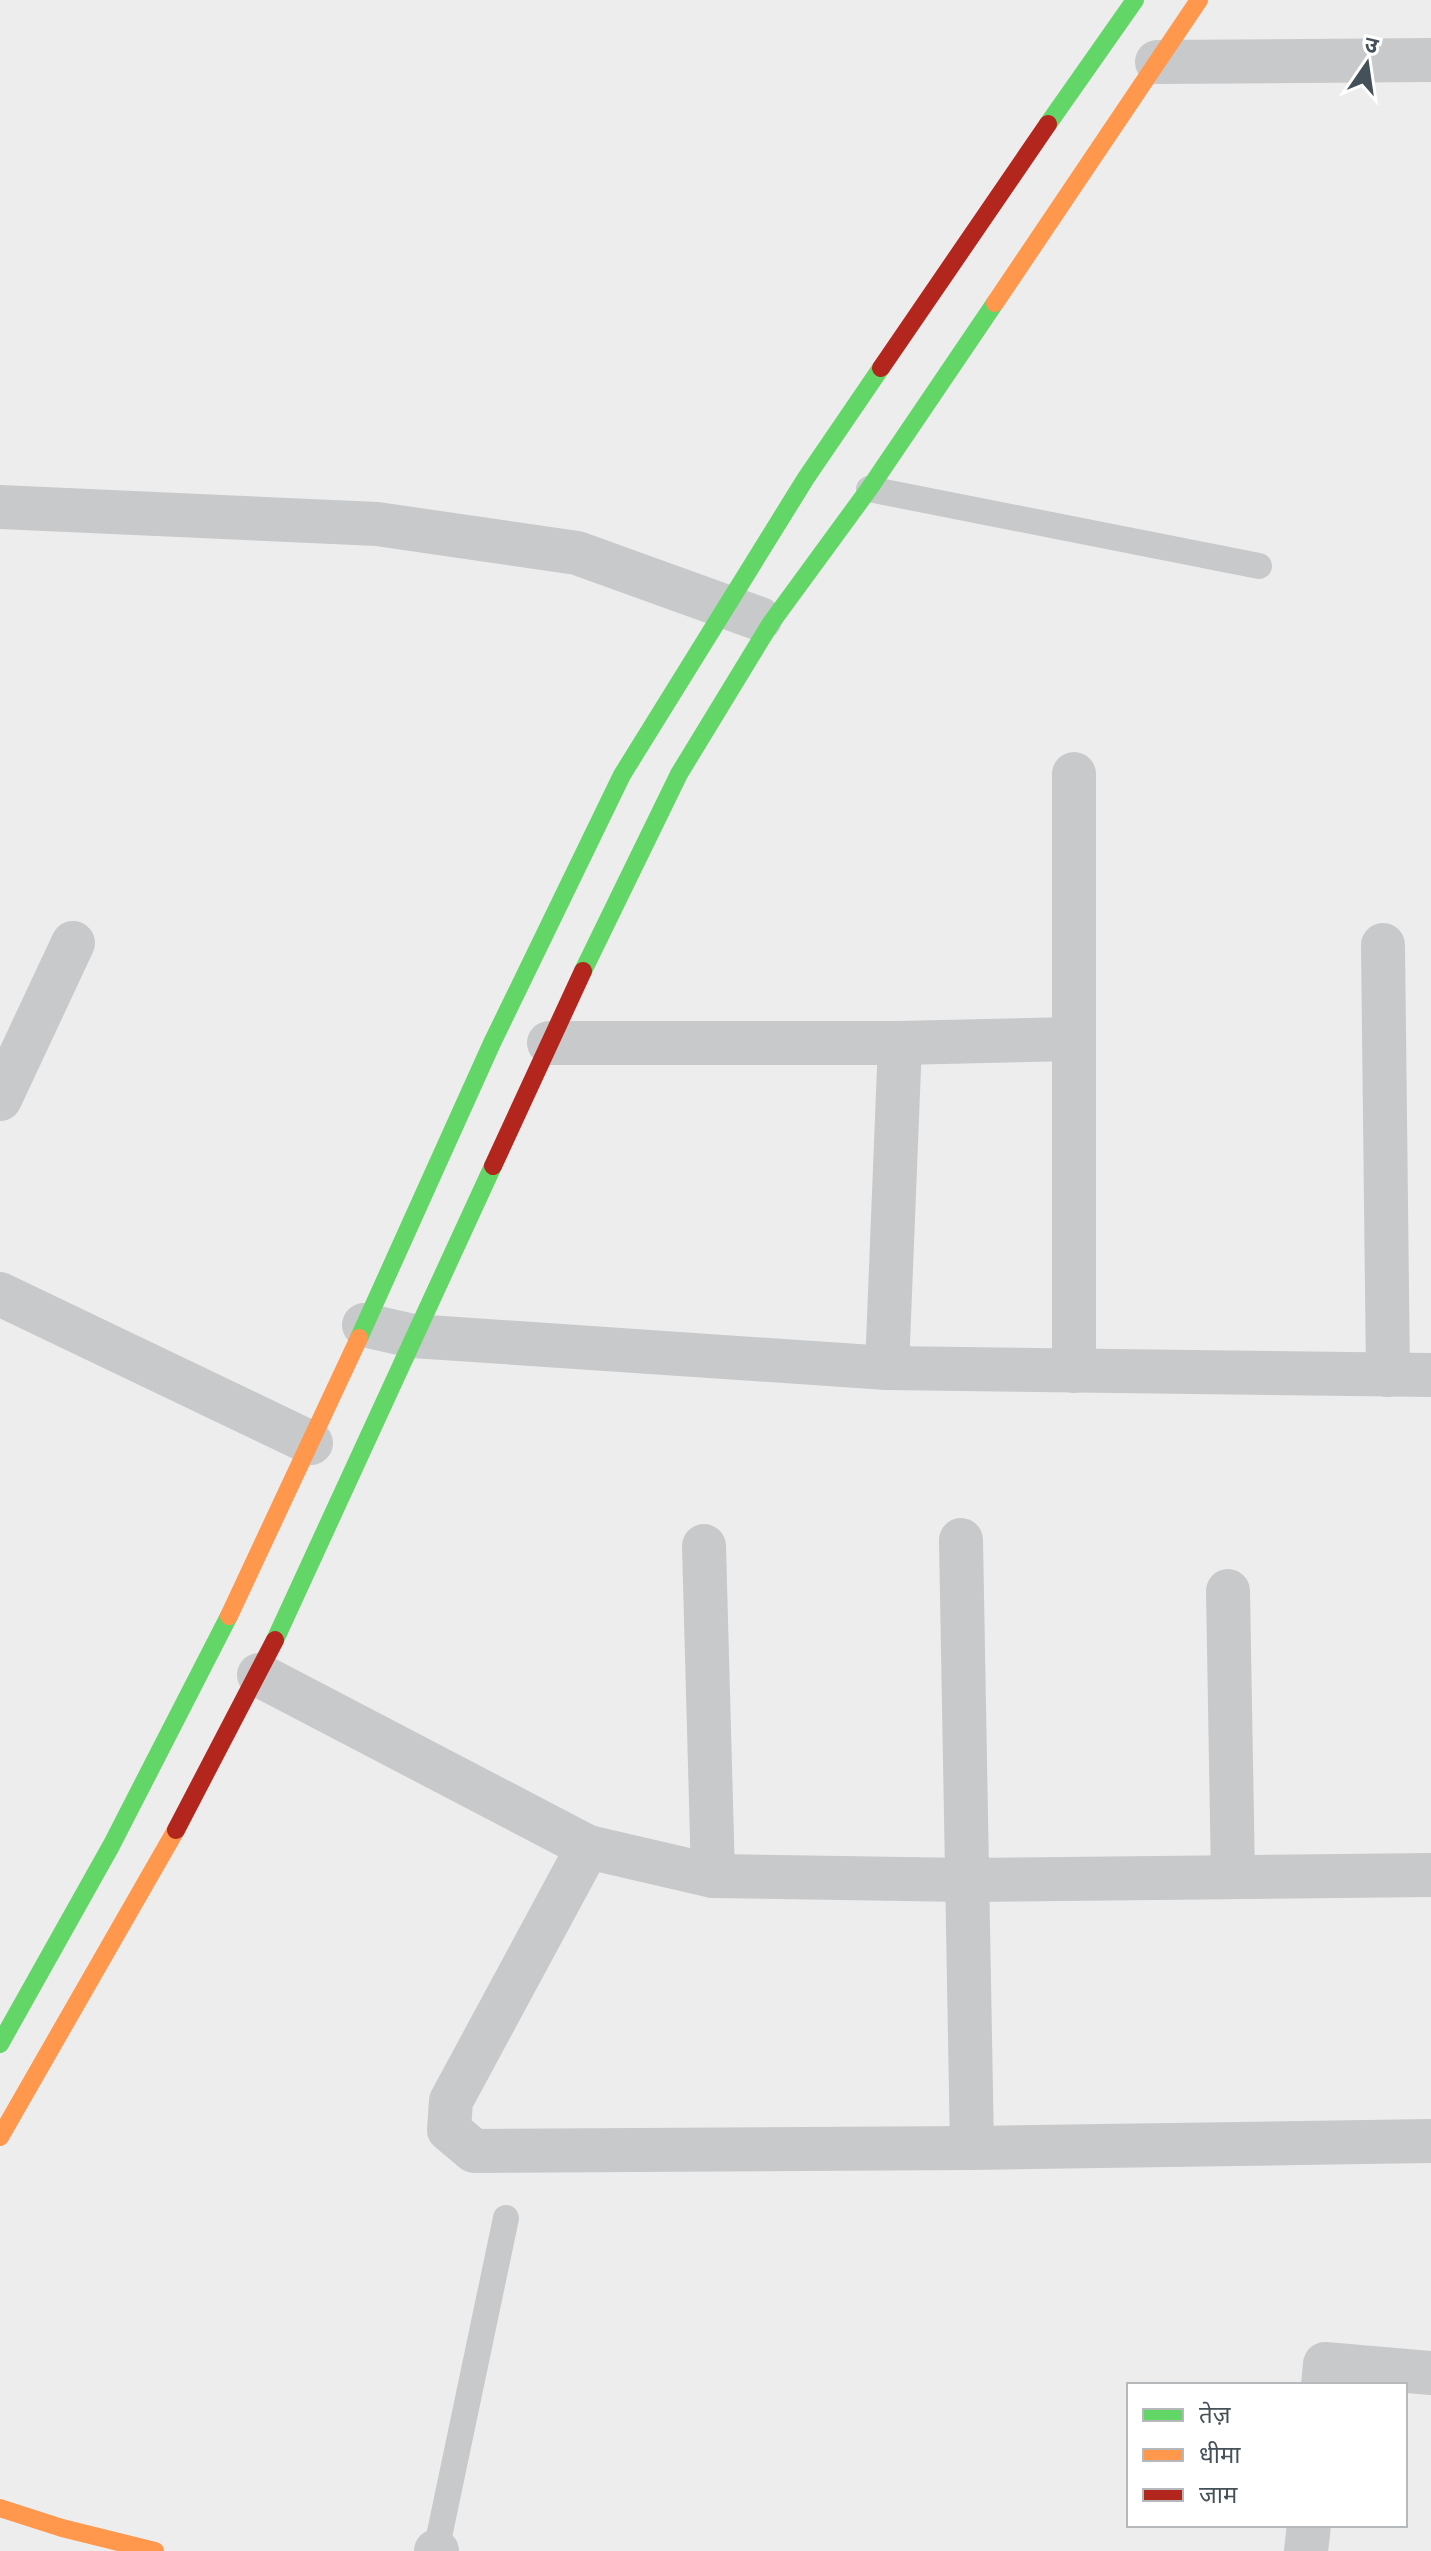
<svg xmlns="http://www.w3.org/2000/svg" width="1431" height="2551" font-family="'Exo 2','Noto Sans Devanagari',sans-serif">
<rect width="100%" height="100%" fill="#eeeded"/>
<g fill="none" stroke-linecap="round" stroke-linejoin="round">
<g stroke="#c7c9cb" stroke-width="26">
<path d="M869,489L1259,566"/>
<path d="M436,2551L506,2218"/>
</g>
<g stroke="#c7c9cb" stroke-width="44">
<path d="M1157,62L1431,60"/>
<path d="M0,507L377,524L577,553L760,619"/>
<path d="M1383,945L1388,1375"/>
<path d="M549,1043H900L1073,1039"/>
<path d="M0,1099L73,943"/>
<path d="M0,1294L311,1443"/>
<path d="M364,1325L413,1336L887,1368L1431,1375"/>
<path d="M887,1368L900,1043"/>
<path d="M1074,1371V774"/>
<path d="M961,1540L972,2148"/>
<path d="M704,1546L713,1876"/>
<path d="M1228,1591L1233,1877"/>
<path d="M259,1675L588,1847L713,1876L967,1880L1431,1875"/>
<path d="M588,1847L451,2101L449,2130L474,2151L972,2148L1431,2141"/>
<path d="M1323,2385L1325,2364L1431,2373"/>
<path d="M436,2551H437"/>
<path d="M1306,2551L1309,2525"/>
</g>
<g stroke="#63d668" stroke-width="18">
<path d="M1048,124L1135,0"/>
<path d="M583,971L679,774L771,623L869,489L995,303"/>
<path d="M359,1338L492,1043L622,775L806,478L881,368"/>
<path d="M275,1640L493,1166"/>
<path d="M0,2044L111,1846L229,1616"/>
</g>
<g stroke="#ff974d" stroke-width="18">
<path d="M995,303L1199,0"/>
<path d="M229,1616L359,1338"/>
<path d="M0,2137L176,1830"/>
<path d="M0,2508L62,2528L155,2551"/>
</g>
<g stroke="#b3261e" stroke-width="18">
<path d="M881,368L1048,124"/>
<path d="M493,1166L583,971"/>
<path d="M176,1830L275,1640"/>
</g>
</g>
<rect x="1127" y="2383" width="280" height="144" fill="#ffffff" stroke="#b5b9bc" stroke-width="2"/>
<rect x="1143" y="2409" width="40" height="12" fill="#63d668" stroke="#b5b9bc" stroke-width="2"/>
<text x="1199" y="2423" font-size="24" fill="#455158">तेज़</text>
<rect x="1143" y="2449" width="40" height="12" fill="#ff974d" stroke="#b5b9bc" stroke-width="2"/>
<text x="1199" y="2463" font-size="24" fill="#455158">धीमा</text>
<rect x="1143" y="2489" width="40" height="12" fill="#b3261e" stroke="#b5b9bc" stroke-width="2"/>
<text x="1199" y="2503" font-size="24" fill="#455158">जाम</text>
<g transform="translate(1367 64) rotate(13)" stroke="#ffffff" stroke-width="6" paint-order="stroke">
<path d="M0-6L14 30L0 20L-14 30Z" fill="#455158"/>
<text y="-12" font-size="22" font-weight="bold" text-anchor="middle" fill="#455158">उ</text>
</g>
</svg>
